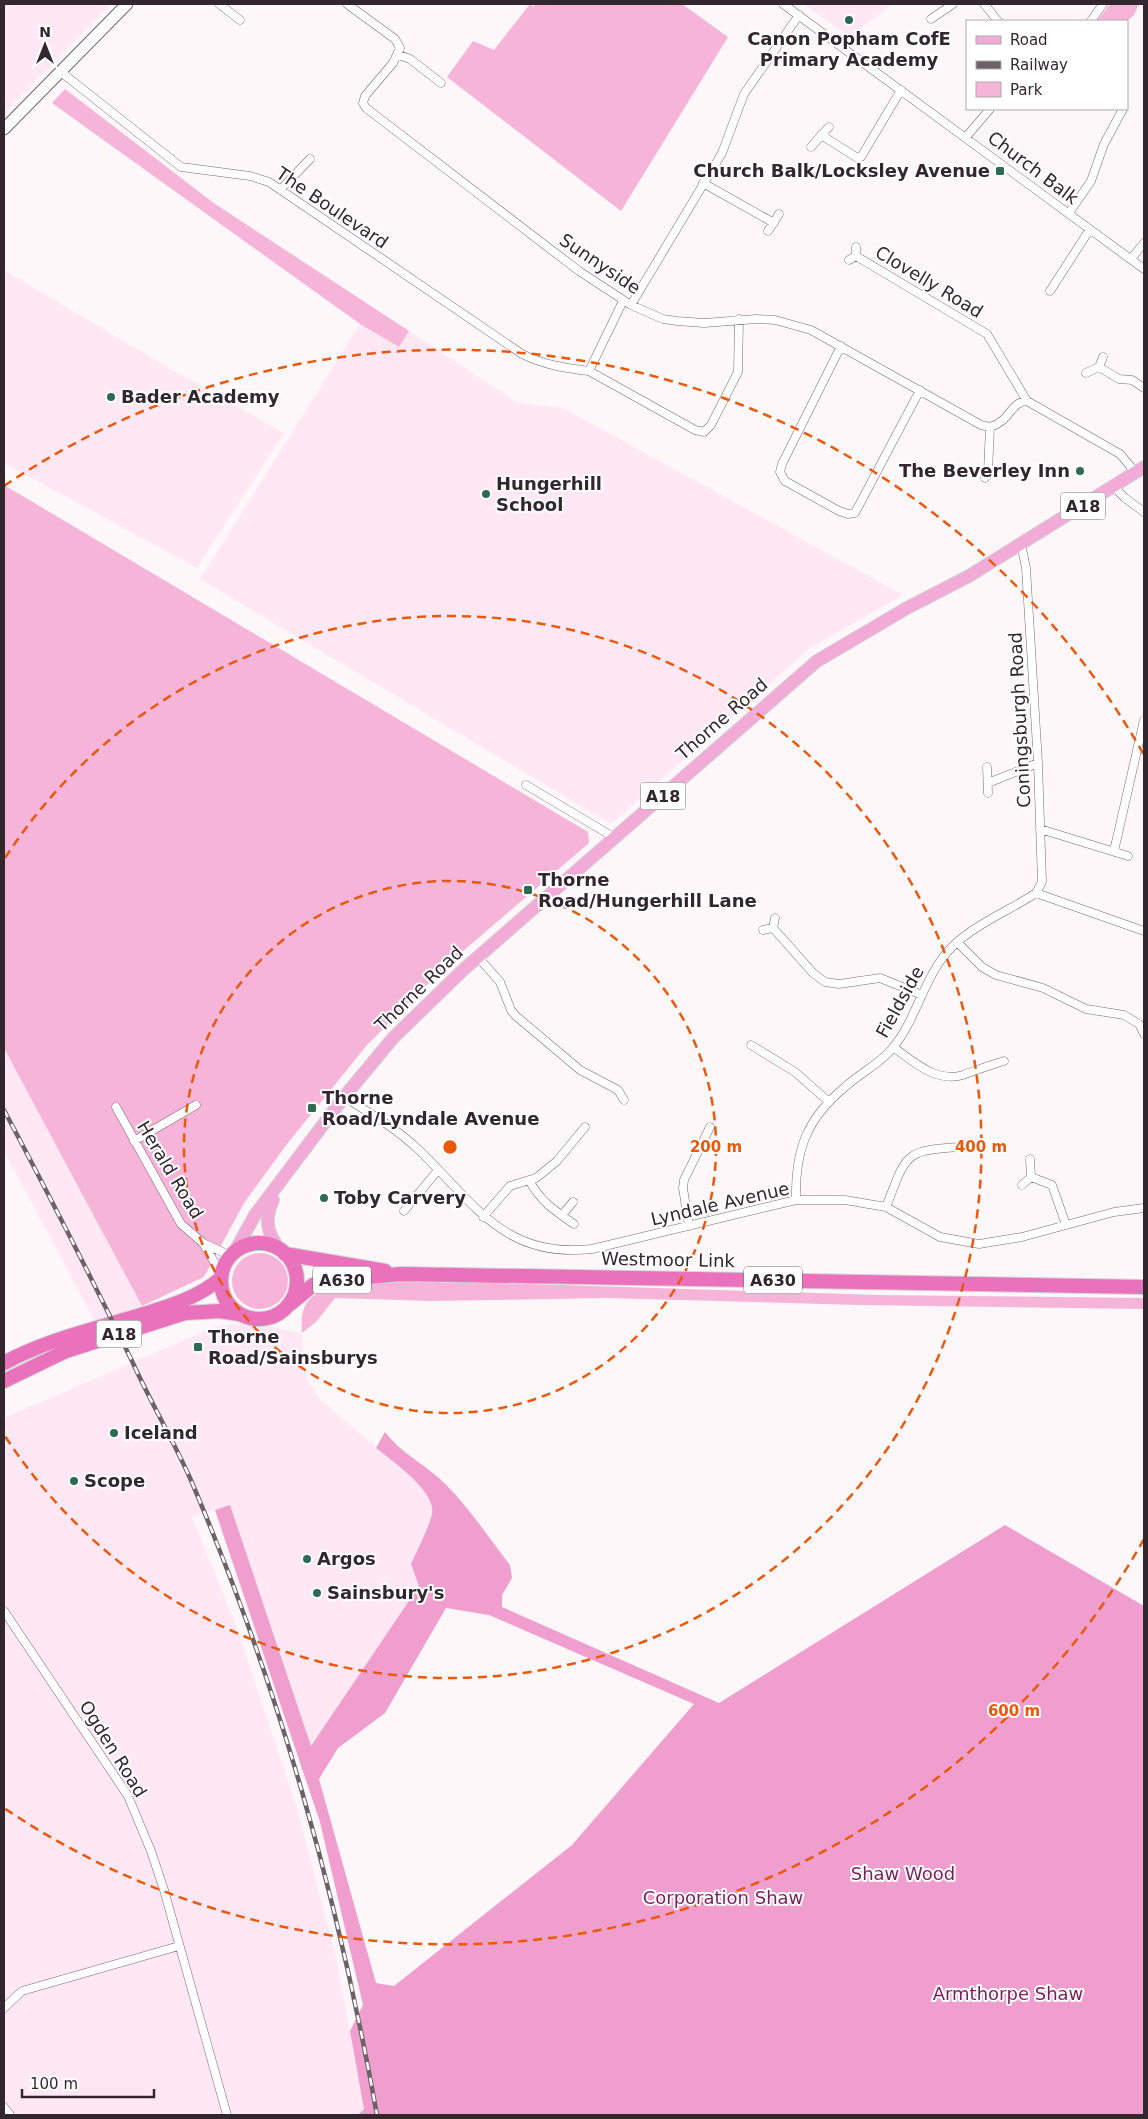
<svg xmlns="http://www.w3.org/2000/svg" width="1148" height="2119" font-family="'DejaVu Sans',sans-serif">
	<rect width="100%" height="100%" fill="#fdf7fa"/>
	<!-- built -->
	<path fill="#ffe7f4" d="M4,4H111L4,113Z
		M803,4H892L850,37Z
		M4,270L155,360L284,433L197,568L4,463Z
		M360,324L398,347L409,331L518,403L563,408L903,595L810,648L611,824L200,579Z
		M4,1048L68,1165L142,1306L97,1325L4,1151Z
		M250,1323L302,1333L305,1371L310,1384L322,1401L422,1487L432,1500L433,1513L411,1564L419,1586L311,1747L230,1505L192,1517L236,1625L298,1812L337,1961L364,2109L358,2115H4V1418L217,1326Z"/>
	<!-- green -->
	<path fill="#f6b4d9" d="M530,4L533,7L535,4H682L728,37L621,211L447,77L473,41L494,50Z
		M1110,4H1139L1134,15L1127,21H1097Z
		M65,89L215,204L409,331L399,347L360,324L52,103Z
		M4,485L588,832L589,843L448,964L367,1045L287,1144L244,1203L204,1277L142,1306L4,1048Z
		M232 1281a28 28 0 1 1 56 0a28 28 0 1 1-56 0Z
		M405,1280L878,1295L1144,1298V1309L860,1305L606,1298L430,1301L335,1298L316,1322L302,1333C301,1321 301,1306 312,1297C331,1283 382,1283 405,1280Z"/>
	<!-- forest -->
	<path fill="#ef9ecd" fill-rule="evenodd" d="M385,1432C400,1452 421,1462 440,1479C467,1504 488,1537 510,1565L512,1578L502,1595V1607L719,1703L1005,1525L1144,1606V2115H358L364,2109L350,2031L363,2005L320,1822L215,1510L230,1505L311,1746L419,1586L411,1564C418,1548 428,1530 432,1514C437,1492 392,1461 376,1448ZM446,1608L489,1615L694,1704L572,1845L394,1986L376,1983L319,1779L338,1748L385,1713Z"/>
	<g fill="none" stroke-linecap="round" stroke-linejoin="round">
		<defs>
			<path id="street" d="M219,4L240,20
				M347,4L395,39L400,48L393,63L365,96L363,103L366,108L579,271L631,305L663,319L677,321L704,323L756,319L775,320L811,330L981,425L990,427C1011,421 1010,402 1027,401
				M783,4L1144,269
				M984,4L998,21
				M931,19L953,4
				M1091,21L1103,4
				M399,55L410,59L441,83
				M61,72L181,167L250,176L269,182L522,354C544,365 565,368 589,371L623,301
				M821,135L856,157H861L901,90
				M966,137L990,109
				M811,147L829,127
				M703,183L774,223
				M281,189L310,159
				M1069,213L1091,181L1104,144L1123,109
				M768,231L779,214
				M856,256L987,334L1027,401L1120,454L1136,473
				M1131,259L1144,243
				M849,260L856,256V247
				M1050,291L1090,229
				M631,305L722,153L744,94L799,15
				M841,346L782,464L780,472L785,481L839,511L848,514L855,513L920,390
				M1099,367L1119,379L1132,380L1144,388
				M589,371L695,430L704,432L711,425L738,372L739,319
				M1086,373L1099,367L1103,357
				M985,478L988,472L990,427
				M1114,487L1125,498L1144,512
				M987,767L988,793
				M988,783L1038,763
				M526,785L615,838
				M1040,829L1128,856
				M1114,851L1144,720
				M1036,893L1144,931
				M773,928L813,973L825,982L839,984L880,978L922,995
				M763,930L773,928L775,918
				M957,942L982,967L996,975L1043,988L1086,1009L1124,1015L1139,1024L1144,1034
				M478,957L500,982L511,1010L516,1016L580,1070L618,1090L624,1100
				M751,1045L795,1072L829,1102
				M893,1047C914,1062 936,1083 963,1075C977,1070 990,1065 1004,1061
				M344,1097C370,1113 397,1129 419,1150C474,1203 504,1259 592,1249L796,1200H845L886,1207L940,1237L979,1244L1022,1237L1114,1212L1144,1208
				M116,1107L181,1224L203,1243L231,1256
				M134,1141L196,1105
				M1031,1177L1052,1185L1066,1225
				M529,1180C540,1201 555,1211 574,1224
				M1022,1185L1031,1177L1030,1159
				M796,1200C795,1151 806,1119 845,1087C860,1073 878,1065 892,1049C914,1023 921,988 941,960C962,929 1006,913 1036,893L1042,882L1038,763L1026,568L1021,544
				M886,1207C907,1154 903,1150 962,1147
				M404,1211L438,1170
				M562,1215L573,1202
				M483,1217L510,1186L536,1178L557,1161L585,1127
				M689,1226L683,1188L684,1180L710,1127
				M203,1243L222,1275
				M4,1611L128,1796L151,1851L164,1890L227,2115
				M4,2008L22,1991L179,1946
				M4,2107L10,2115"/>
			<path id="secondary" d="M4,129L127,4"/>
			<path id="primary" d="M273,1200C264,1220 267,1233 280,1250
				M234,1253L255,1215L344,1097L393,1038L463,970L817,661L907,608L969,576L1144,467"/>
			<path id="highway" d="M221 1281a38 38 0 1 1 76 0a38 38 0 1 1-76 0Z
				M285,1254L385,1271
				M290,1304L313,1285L326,1281L401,1274L1144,1287
				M4,1363C44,1341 91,1330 134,1317C166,1307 195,1300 221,1278
				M4,1381L66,1351L185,1313L220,1311L239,1314"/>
		</defs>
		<!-- street casing -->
		<use href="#street" stroke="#7f6473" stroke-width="9"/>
		<!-- secondary casing -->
		<use href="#secondary" stroke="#7f6473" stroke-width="13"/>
		<!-- primary casing -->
		<use href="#primary" stroke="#d6d4d5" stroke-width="14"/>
		<!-- highway casing -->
		<use href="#highway" stroke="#d6d4d5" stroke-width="16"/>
		<!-- street -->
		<use href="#street" stroke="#fff" stroke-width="8"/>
		<!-- secondary -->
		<use href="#secondary" stroke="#fff" stroke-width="11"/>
		<!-- primary -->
		<use href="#primary" stroke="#f2aad6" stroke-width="12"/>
		<!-- highway -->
		<use href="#highway" stroke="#ea71bb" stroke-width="14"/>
		<defs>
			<path id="rail" d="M4,1110C48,1193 91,1277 132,1361C150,1401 172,1438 190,1478C279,1686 337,1893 377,2115"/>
		</defs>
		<!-- rail casing -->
		<use href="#rail" stroke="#6b6167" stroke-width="4.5"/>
		<!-- rail -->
		<use href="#rail" stroke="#fff" stroke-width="2.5" stroke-dasharray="8" stroke-linecap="butt"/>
	</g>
	<!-- distance rings -->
	<g fill="none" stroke="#e8590c" stroke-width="2.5" stroke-dasharray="9 6">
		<circle cx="450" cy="1147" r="266"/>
		<path d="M5 858A531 531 0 1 1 5 1436"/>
		<path d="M1144 1539A797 797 0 0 1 4 1808M4 486A797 797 0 0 1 1144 755"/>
	</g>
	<!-- markers -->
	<g fill="#2e6953" stroke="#fff" stroke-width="2">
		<circle cx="849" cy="20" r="5"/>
		<rect x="995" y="166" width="10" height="10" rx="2.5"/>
		<circle cx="111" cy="397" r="5"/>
		<circle cx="1080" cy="471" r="5"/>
		<circle cx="486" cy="494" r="5"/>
		<rect x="523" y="885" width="10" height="10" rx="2.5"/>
		<rect x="307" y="1103" width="10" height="10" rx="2.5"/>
		<circle cx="324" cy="1198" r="5"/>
		<rect x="193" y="1342" width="10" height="10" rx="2.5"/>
		<circle cx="114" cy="1433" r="5"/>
		<circle cx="74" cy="1481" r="5"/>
		<circle cx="307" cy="1559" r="5"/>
		<circle cx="317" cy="1593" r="5"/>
	</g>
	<g text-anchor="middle" stroke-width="4" stroke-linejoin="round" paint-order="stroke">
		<!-- shield labels -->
		<g fill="#fff" stroke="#70686c" stroke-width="1">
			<rect x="1060.5" y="492.5" width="45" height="27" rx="4"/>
			<rect x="640.5" y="782.5" width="45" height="27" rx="4"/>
			<rect x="313" y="1266.5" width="58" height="27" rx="4"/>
			<rect x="744" y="1266.5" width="58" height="27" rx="4"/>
			<rect x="96.5" y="1320.5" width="45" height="27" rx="4"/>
		</g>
		<g font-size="16" font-weight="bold" fill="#32272d">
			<text x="1083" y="512">A18</text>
			<text x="663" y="802">A18</text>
			<text x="342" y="1286">A630</text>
			<text x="773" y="1286">A630</text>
			<text x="119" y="1340">A18</text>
		</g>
		<!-- poi labels -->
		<g font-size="18" font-weight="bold" fill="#32272d" stroke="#fff" text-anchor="start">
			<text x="849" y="45" text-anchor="middle">Canon Popham CofE<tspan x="849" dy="21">Primary Academy</tspan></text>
			<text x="990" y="177" text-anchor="end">Church Balk/Locksley Avenue</text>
			<text x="121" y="403">Bader Academy</text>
			<text x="1070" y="477" text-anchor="end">The Beverley Inn</text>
			<text x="496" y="490">Hungerhill<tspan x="496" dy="21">School</tspan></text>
			<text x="538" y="886">Thorne<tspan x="538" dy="21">Road/Hungerhill Lane</tspan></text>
			<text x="322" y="1104">Thorne<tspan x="322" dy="21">Road/Lyndale Avenue</tspan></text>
			<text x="334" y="1204">Toby Carvery</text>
			<text x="208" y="1343">Thorne<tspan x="208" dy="21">Road/Sainsburys</tspan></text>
			<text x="124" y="1439">Iceland</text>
			<text x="84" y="1487">Scope</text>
			<text x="317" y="1565">Argos</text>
			<text x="327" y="1599">Sainsbury's</text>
		</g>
		<!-- street labels -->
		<g font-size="18" fill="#32272d" stroke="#fff">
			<text transform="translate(1033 168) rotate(37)" y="6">Church Balk</text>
			<text transform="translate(332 208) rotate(34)" y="6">The Boulevard</text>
			<text transform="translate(600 264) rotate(34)" y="6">Sunnyside</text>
			<text transform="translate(929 282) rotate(31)" y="6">Clovelly Road</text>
			<text transform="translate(722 719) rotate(-41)" y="6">Thorne Road</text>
			<text transform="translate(1020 720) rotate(-93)" y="6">Coningsburgh Road</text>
			<text transform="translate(419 989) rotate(-44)" y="6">Thorne Road</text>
			<text transform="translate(900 1002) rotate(-61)" y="6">Fieldside</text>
			<text transform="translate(170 1170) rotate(59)" y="6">Herald Road</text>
			<text transform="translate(720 1204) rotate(-13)" y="6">Lyndale Avenue</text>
			<text transform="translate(668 1260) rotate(1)" y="6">Westmoor Link</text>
			<text transform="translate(113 1749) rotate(58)" y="6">Ogden Road</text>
		</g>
		<!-- park labels -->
		<g font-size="18" fill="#7a1d5b" stroke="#fff">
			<text x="903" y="1880">Shaw Wood</text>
			<text x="723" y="1904">Corporation Shaw</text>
			<text x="1008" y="2000">Armthorpe Shaw</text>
		</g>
	</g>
	<circle cx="450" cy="1147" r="8" fill="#e8590c" stroke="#fff" stroke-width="2.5"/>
	<g font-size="15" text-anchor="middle" font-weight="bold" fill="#e8590c" stroke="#fff" stroke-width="4" stroke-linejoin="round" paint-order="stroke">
		<text x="716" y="1152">200 m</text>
		<text x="981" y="1152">400 m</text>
		<text x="1014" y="1716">600 m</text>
	</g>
	<!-- border -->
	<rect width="1148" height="2119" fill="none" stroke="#32272d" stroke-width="10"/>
	<!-- legend -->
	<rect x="966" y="20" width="162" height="90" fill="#ffffff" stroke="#ada9ab"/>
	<rect x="976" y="36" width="25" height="8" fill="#f2aad6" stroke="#ada9ab"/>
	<text x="1010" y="45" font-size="15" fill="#32272d">Road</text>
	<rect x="976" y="61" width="25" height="8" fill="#6b6167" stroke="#ada9ab"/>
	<text x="1010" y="70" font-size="15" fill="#32272d">Railway</text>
	<rect x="976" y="82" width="25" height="15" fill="#f6b4d9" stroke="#ada9ab"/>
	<text x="1010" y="95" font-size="15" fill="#32272d">Park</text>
	<!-- north arrow -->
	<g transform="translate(45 45)" stroke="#ffffff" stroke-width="4" paint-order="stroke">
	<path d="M0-4L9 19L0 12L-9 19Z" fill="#32272d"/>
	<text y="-8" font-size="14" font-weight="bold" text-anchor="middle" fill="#32272d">N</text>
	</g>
	<!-- scale -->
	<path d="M22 2089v8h132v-8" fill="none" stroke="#32272d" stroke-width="2.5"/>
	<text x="30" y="2089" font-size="15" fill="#32272d" stroke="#ffffff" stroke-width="4" paint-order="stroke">100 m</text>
</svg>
